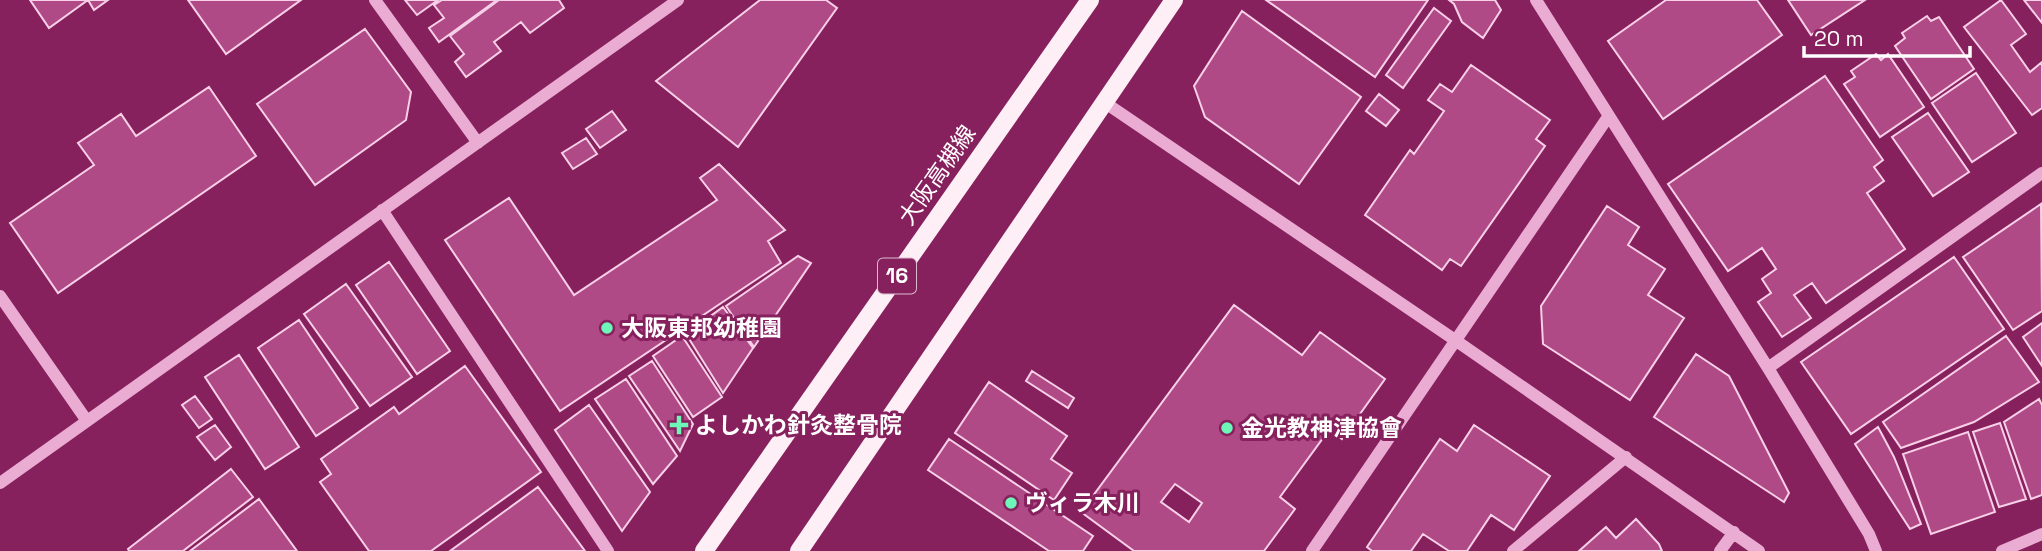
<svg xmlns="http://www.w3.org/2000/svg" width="2042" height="551" font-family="'Space Grotesk','Noto Sans JP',sans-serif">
	<rect width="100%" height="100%" fill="#87215e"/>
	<!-- building -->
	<path fill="#af4a87" stroke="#f7d0e8" stroke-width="2" fill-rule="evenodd" d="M30,0H108L94,10L88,0L49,28Z
		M188,0H301L226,54Z
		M405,0H438L417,15Z
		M442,0H497L439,42L429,28L444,18L434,5Z
		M499,0H559L564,8L530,33L521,22L494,42L501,51L466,77L455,62L464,54L450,36Z
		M760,0H826L837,8L738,147L656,81Z
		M1266,0H1428L1375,77Z
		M1449,0H1495L1501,10L1483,38L1462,22L1454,4Z
		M1666,0H1757L1782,35L1663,119L1608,41Z
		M1788,0H1865L1811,35Z
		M2001,0L2026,34L2011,45L2030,72L2042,62V108L2032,115L1964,27Z
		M2024,0H2042V23Z
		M1434,8L1451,21L1403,88L1386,75Z
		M1242,11L1361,97L1299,184L1205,117L1194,86Z
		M1927,16L1931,21L1939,17L1974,69L1931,99L1895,46L1905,38L1902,33Z
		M365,29L411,92L406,120L315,185L257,104Z
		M1876,54L1881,60L1888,54L1924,107L1880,137L1844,84L1855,77L1851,71Z
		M1471,65L1550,120L1536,139L1545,146L1461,266L1450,259L1442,270L1365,215L1410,150L1414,154L1444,111L1428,100L1440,84L1452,92Z
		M1976,73L2016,133L1972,162L1932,103Z
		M1825,76L1883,160L1874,167L1884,181L1867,193L1905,249L1826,303L1812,283L1794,295L1811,318L1782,337L1758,302L1771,293L1762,279L1776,269L1762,248L1728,271L1668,184Z
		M209,87L256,156L58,293L10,223L94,165L78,143L121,114L136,136Z
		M1379,94L1399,110L1386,126L1366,111Z
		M612,111L626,130L600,148L586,129Z
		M1928,113L1969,172L1933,196L1892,137Z
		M586,138L597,154L573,169L562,153Z
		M719,164L785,230L768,241L781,263L560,411L445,240L509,198L574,295L717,200L700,178Z
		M2041,204L2042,311L2013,330L1963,257Z
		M1607,206L1639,227L1628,245L1665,269L1648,295L1684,318L1630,400L1543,344L1541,306Z
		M798,256L811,263L754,347L726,306Z
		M1954,257L2004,329L1851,434L1801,362Z
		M389,262L450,351L417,374L356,285Z
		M346,284L412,377L370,406L304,314Z
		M1234,305L1302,355L1320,332L1385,379L1342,439L1329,430L1280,497L1295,509L1264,551H1134L1081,512ZM1175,484L1202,503L1189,522L1161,502Z
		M723,307L753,348L723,393L686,334Z
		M299,320L358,408L316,436L258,348Z
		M2042,323V366L2023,337Z
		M682,336L722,397L693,417L653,356Z
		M2006,336L2039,382L1974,422L1901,448L1883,422Z
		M1696,354L1729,376L1789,493L1784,502L1654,417Z
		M239,355L299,447L265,469L205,377Z
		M652,361L693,424L680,451L629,376Z
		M465,366L541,472L431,551H369L320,482L331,474L321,459L394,407L399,414Z
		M1032,371L1074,398L1068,408L1026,381Z
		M626,379L677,456L653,484L595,399Z
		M989,382L1067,436L1051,459L1072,473L1054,500L955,433Z
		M195,396L212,419L199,428L182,405Z
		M2039,399L2042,405V495L2031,499L2004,422Z
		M589,405L650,492L622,531L555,430Z
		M2000,423L2026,499L1999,507L1973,432Z
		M215,425L231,447L215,460L197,437Z
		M1474,425L1550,476L1514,530L1491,515L1467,551H1449L1423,534L1411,551H1372L1367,547L1440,439L1457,451Z
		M1878,427L1894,457L1921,524L1910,529L1855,444Z
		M1968,432L1995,512L1931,534L1903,454Z
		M949,439L1093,536L1083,551H1049L928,470Z
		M231,469L253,497L183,551H129L128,549Z
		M538,487L585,551H450Z
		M259,499L297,551H190Z
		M1636,519L1659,544L1662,551H1579L1606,527L1616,538Z"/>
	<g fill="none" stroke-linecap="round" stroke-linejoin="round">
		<!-- minor -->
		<path stroke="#eaacd2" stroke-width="12" d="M375,0L478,143
			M1536,0L1768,368L1869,534L1876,551
			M1104,102L1455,340L1759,551
			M382,210L608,551
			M0,296L87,421
			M1768,368L2042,173
			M0,483L678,0
			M1312,551L1608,117
			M1513,551L1626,457
			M1720,551L1734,532
			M2002,551L2042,534"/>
		<!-- major -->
		<path stroke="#feeff7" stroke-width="18" d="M704,551L1090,0
			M799,551L1174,0"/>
	</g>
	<!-- markers -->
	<g fill="#6df6b8" stroke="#87215e" stroke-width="2.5">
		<circle cx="607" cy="328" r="7"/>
		<path d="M675.5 414.5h7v7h7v7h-7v7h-7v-7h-7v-7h7z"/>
		<circle cx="1227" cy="428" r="7"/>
		<circle cx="1011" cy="503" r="7"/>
	</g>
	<g text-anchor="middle" stroke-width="6" stroke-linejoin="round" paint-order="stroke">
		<!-- shield labels -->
		<rect fill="#87215e" stroke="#dbbccf" stroke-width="2" x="878" y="258.5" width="38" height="35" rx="5"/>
		<g font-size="21" font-weight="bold" fill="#fff">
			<text x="897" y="283">16</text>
		</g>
		<!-- street labels -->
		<g font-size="23" fill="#fff" stroke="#87215e">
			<text transform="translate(937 175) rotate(-55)" y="8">大阪高槻線</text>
		</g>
		<!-- poi labels -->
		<g font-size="23" font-weight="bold" fill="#fff" stroke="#87215e" text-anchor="start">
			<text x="621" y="336">大阪東邦幼稚園</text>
			<text x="695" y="433">よしかわ針灸整骨院</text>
			<text x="1241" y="436">金光教神津協會</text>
			<text x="1025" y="511">ヴィラ木川</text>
		</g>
	</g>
	<!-- scale -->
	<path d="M1804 46v10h166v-10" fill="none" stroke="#ffffff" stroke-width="3.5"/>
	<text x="1814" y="46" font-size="21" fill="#ffffff" stroke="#87215e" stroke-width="5" paint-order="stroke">20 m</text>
</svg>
